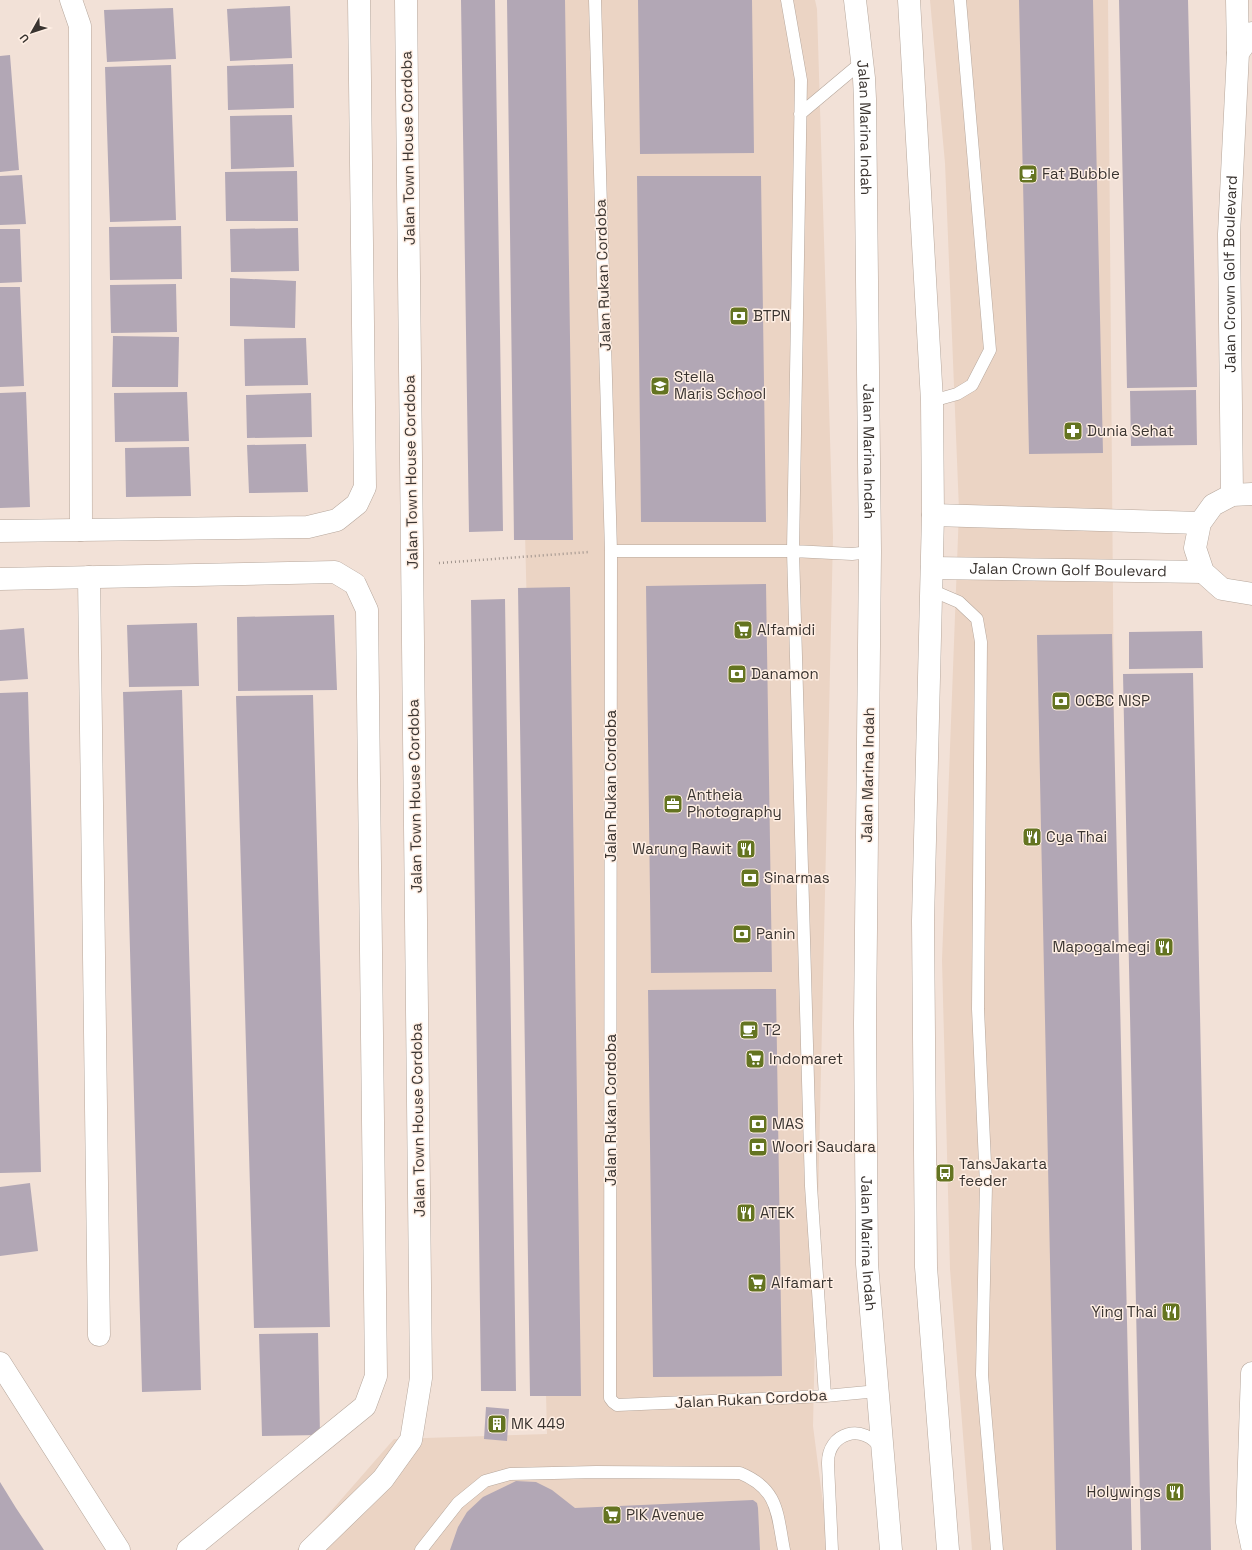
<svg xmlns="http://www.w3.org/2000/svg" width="1252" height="1550" font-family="'Space Grotesk',sans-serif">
	<rect width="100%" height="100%" fill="#f2e1d7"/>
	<!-- built -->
	<path fill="#ebd4c4" d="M512,0H815L817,9L833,537L813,1426L829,1550H297L394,1439L547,1434Z
		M930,0H1108L1121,1550H972L950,1269L942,960L959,510L945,163Z"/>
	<!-- building -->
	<path fill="#b2a7b5" d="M461,0H495L503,531L469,532Z
		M507,0H565L573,540H514Z
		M638,0H752L754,153L640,154Z
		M1019,0H1093L1103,453L1029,454Z
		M1119,0H1188L1197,387L1127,388Z
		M290,6L292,58L230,61L227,9Z
		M173,8L176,59L107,62L104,10Z
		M10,55L19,170L0,172V56Z
		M293,64L294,108L228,110L227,66Z
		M171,65L176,220L110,222L105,67Z
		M292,115L294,167L231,169L230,116Z
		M297,171L298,221H226L225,172Z
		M22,175L26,224L0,225V176Z
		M637,176H761L766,522H641Z
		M181,226L182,279L110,280L109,227Z
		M298,228L299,271L231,272L230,229Z
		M0,229H20L22,282L0,283Z
		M230,278L296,281L295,328L230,326Z
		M176,284L177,332L111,333L110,285Z
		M0,287H20L24,386L0,387Z
		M113,336L179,337L178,387H112Z
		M306,338L308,385L245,386L244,339Z
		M1196,390L1197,445L1131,446L1130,391Z
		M26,392L30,507L0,508V393Z
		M187,392L189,441L115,442L114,393Z
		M311,393L312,437L247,438L246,395Z
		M306,444L308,492L249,493L247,445Z
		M189,447L191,496L126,497L125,448Z
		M766,584L772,972L651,973L646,586Z
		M570,587L581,1396H530L518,588Z
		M505,599L516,1391H481L471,600Z
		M334,615L337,690L238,691L237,617Z
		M197,623L199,686L129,687L127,625Z
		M24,628L28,679L0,681V630Z
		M1202,631L1203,668L1129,669V632Z
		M1112,634L1132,1550H1056L1037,635Z
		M1193,673L1211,1550H1141L1123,674Z
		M182,690L201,1390L142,1392L123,692Z
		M28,692L41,1172L0,1173V693Z
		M313,695L330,1327L254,1328L236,696Z
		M776,989L782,1376L653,1377L648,990Z
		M30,1183L38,1251L0,1256V1187Z
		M318,1333L320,1435L262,1436L259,1334Z
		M486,1407L509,1409L507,1441L484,1439Z
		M516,1481L536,1482L552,1490L575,1508L753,1500L757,1503L758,1508L760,1550H450L458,1527L467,1512L483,1497Z
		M0,1482L16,1508L44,1550H0Z"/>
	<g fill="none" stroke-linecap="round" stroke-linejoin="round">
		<defs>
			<path id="lane" d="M595,0L611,551L610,1398L613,1402L617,1405L825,1396L878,1391
				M787,0L801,80L793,551L811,1186L825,1396
				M800,114L862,62
				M932,401L957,394L972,385L990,350L960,0
				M611,551H793L852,554L870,552
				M931,590L959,602L977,619L981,642L978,1009L986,1185L982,1375L997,1550
				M421,1550L458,1503L485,1481L510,1474L596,1472L740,1473C779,1489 777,1514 784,1550
				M832,1550L828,1464C827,1432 864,1422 881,1449"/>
			<g id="street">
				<path d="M71,0L80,26L81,530"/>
				<path d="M1237,0L1238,53"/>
				<path d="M1252,494L1232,495L1213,505L1200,523L1195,548L1203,572L1222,589L1252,594"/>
				<path id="s1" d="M1232,495L1229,234L1238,53L1252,33"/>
				<path d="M933,515L1200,523"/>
				<path d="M0,531L308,527L337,520L357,504L365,487L359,0"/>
				<path id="s2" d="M932,568L1203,572"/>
				<path d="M89,577L99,1335"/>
				<path d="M0,579L335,572L355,584L367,610L376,1376L365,1406L188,1550"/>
				<path d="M0,1363L119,1550"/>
				<path d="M1252,1373L1247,1522L1252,1546"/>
				<path d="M310,1550L383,1479L411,1440L421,1378L406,0"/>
			</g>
			<g id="secondary">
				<path id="s3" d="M855,0L864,78L865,99L870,552L865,1024L867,1264L891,1550"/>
				<path d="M909,0L932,401L933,515L923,921L926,1267L948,1550"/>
			</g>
		</defs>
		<!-- lane casing -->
		<use href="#lane" stroke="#b6a79c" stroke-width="13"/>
		<!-- street casing -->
		<use href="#street" stroke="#b6a79c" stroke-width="23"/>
		<!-- secondary casing -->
		<use href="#secondary" stroke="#b6a79c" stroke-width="23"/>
		<!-- path -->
		<path stroke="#9f938c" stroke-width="2.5" stroke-dasharray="1 3" stroke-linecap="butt" d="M439,563L589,552"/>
		<!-- lane -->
		<use href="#lane" stroke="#fff" stroke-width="12"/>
		<!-- street -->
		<use href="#street" stroke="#fff" stroke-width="22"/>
		<!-- secondary -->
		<use href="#secondary" stroke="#fff" stroke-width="22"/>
	</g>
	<!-- icons -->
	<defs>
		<symbol id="cafe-square" viewBox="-11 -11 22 22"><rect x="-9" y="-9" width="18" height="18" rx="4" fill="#647421" stroke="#ffefe4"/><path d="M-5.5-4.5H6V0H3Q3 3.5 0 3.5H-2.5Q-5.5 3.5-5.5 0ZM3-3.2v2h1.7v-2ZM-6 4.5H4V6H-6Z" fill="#fff"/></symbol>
		<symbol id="bank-square" viewBox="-11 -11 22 22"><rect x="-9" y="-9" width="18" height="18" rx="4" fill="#647421" stroke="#ffefe4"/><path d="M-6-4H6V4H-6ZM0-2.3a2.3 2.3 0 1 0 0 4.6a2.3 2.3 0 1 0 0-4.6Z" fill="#fff"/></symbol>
		<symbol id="school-square" viewBox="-11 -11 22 22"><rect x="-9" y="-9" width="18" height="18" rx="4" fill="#647421" stroke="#ffefe4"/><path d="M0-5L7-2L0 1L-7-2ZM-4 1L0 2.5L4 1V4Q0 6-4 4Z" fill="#fff"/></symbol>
		<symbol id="pharmacy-square" viewBox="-11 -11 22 22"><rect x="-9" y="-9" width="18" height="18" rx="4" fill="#647421" stroke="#ffefe4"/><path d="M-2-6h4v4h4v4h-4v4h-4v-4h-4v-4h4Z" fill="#fff"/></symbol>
		<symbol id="supermarket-square" viewBox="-11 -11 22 22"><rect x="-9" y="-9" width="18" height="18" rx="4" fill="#647421" stroke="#ffefe4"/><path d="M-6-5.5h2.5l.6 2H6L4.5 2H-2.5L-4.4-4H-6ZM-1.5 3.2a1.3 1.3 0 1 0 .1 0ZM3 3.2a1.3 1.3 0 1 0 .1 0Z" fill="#fff"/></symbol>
		<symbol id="office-square" viewBox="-11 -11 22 22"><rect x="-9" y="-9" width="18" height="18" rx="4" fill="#647421" stroke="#ffefe4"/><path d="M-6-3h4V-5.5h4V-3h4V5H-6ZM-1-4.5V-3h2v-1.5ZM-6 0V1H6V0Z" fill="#fff"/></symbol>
		<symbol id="restaurant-square" viewBox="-11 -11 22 22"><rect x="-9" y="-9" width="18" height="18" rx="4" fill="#647421" stroke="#ffefe4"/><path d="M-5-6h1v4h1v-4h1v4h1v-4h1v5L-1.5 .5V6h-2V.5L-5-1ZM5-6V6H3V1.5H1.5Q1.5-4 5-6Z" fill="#fff"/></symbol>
		<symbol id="bus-square" viewBox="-11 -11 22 22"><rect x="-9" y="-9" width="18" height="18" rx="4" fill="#647421" stroke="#ffefe4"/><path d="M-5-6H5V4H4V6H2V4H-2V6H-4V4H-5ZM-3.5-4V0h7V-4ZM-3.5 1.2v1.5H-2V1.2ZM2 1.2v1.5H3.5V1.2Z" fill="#fff"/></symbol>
		<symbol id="building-square" viewBox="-11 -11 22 22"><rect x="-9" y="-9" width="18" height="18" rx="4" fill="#647421" stroke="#ffefe4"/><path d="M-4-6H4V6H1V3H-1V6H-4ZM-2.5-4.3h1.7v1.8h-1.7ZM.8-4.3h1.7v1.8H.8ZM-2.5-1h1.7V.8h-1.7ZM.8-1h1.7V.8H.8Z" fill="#fff"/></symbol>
	</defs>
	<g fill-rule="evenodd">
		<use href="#cafe-square" x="1017" y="163" width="22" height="22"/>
		<use href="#bank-square" x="728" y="305" width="22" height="22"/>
		<use href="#school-square" x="649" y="375" width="22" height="22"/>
		<use href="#pharmacy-square" x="1062" y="420" width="22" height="22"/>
		<use href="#supermarket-square" x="732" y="619" width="22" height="22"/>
		<use href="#bank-square" x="726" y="663" width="22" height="22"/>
		<use href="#bank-square" x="1050" y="690" width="22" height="22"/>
		<use href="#office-square" x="662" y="793" width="22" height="22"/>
		<use href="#restaurant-square" x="1021" y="826" width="22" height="22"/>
		<use href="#restaurant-square" x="735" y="838" width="22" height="22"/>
		<use href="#bank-square" x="739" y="867" width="22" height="22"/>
		<use href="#bank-square" x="731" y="923" width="22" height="22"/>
		<use href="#restaurant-square" x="1153" y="936" width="22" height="22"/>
		<use href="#cafe-square" x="738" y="1019" width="22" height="22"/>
		<use href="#supermarket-square" x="744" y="1048" width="22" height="22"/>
		<use href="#bank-square" x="747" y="1113" width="22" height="22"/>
		<use href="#bank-square" x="747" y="1136" width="22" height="22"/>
		<use href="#bus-square" x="934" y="1162" width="22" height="22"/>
		<use href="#restaurant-square" x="735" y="1202" width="22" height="22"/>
		<use href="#supermarket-square" x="746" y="1272" width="22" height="22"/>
		<use href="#restaurant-square" x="1160" y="1301" width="22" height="22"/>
		<use href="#building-square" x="486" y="1413" width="22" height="22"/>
		<use href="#restaurant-square" x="1164" y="1481" width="22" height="22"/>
		<use href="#supermarket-square" x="601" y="1504" width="22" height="22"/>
	</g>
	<g text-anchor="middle" stroke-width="3" stroke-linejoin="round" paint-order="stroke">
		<!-- street labels -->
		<g font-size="15" fill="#3a3430" stroke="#ffefe4">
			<text dy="5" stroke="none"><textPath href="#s3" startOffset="128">Jalan Marina Indah</textPath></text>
			<text transform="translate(408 148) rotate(-91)" y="5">Jalan Town House Cordoba</text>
			<text dy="5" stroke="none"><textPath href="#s1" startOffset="221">Jalan Crown Golf Boulevard</textPath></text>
			<text transform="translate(603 275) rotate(-92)" y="5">Jalan Rukan Cordoba</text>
			<text dy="5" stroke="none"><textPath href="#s3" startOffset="452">Jalan Marina Indah</textPath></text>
			<text transform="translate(411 472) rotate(-91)" y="5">Jalan Town House Cordoba</text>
			<text dy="5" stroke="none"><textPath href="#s2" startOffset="136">Jalan Crown Golf Boulevard</textPath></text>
			<text transform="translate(868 775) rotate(-89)" y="5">Jalan Marina Indah</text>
			<text transform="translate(611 786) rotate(-90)" y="5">Jalan Rukan Cordoba</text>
			<text transform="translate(415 796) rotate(-91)" y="5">Jalan Town House Cordoba</text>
			<text transform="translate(611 1110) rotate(-90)" y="5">Jalan Rukan Cordoba</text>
			<text transform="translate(418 1120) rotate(-91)" y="5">Jalan Town House Cordoba</text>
			<text dy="5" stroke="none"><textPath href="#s3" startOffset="1244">Jalan Marina Indah</textPath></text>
			<text transform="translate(751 1399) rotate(-3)" y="5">Jalan Rukan Cordoba</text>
		</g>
		<!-- poi labels -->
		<g font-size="15" fill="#3a3430" stroke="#ffefe4" text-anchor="start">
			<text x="1042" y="179">Fat Bubble</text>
			<text x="753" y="321">BTPN</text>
			<text x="674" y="382">Stella<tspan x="674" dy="17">Maris School</tspan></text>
			<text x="1087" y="436">Dunia Sehat</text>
			<text x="757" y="635">Alfamidi</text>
			<text x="751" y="679">Danamon</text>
			<text x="1075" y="706">OCBC NISP</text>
			<text x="687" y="800">Antheia<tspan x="687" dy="17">Photography</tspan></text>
			<text x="1046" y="842">Cya Thai</text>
			<text x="732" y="854" text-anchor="end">Warung Rawit</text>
			<text x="764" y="883">Sinarmas</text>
			<text x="756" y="939">Panin</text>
			<text x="1150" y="952" text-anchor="end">Mapogalmegi</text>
			<text x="763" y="1035">T2</text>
			<text x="769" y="1064">Indomaret</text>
			<text x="772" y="1129">MAS</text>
			<text x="772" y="1152">Woori Saudara</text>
			<text x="959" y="1169">TansJakarta<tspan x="959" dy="17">feeder</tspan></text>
			<text x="760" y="1218">ATEK</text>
			<text x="771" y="1288">Alfamart</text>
			<text x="1157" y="1317" text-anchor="end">Ying Thai</text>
			<text x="511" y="1429">MK 449</text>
			<text x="1161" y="1497" text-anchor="end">Holywings</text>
			<text x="626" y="1520">PIK Avenue</text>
		</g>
	</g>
	<!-- north arrow -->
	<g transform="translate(32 32) rotate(231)" stroke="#ffefe4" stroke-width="3" paint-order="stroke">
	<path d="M0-3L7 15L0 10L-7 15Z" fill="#3a3430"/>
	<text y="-6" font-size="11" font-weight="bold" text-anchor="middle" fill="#3a3430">U</text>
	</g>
</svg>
